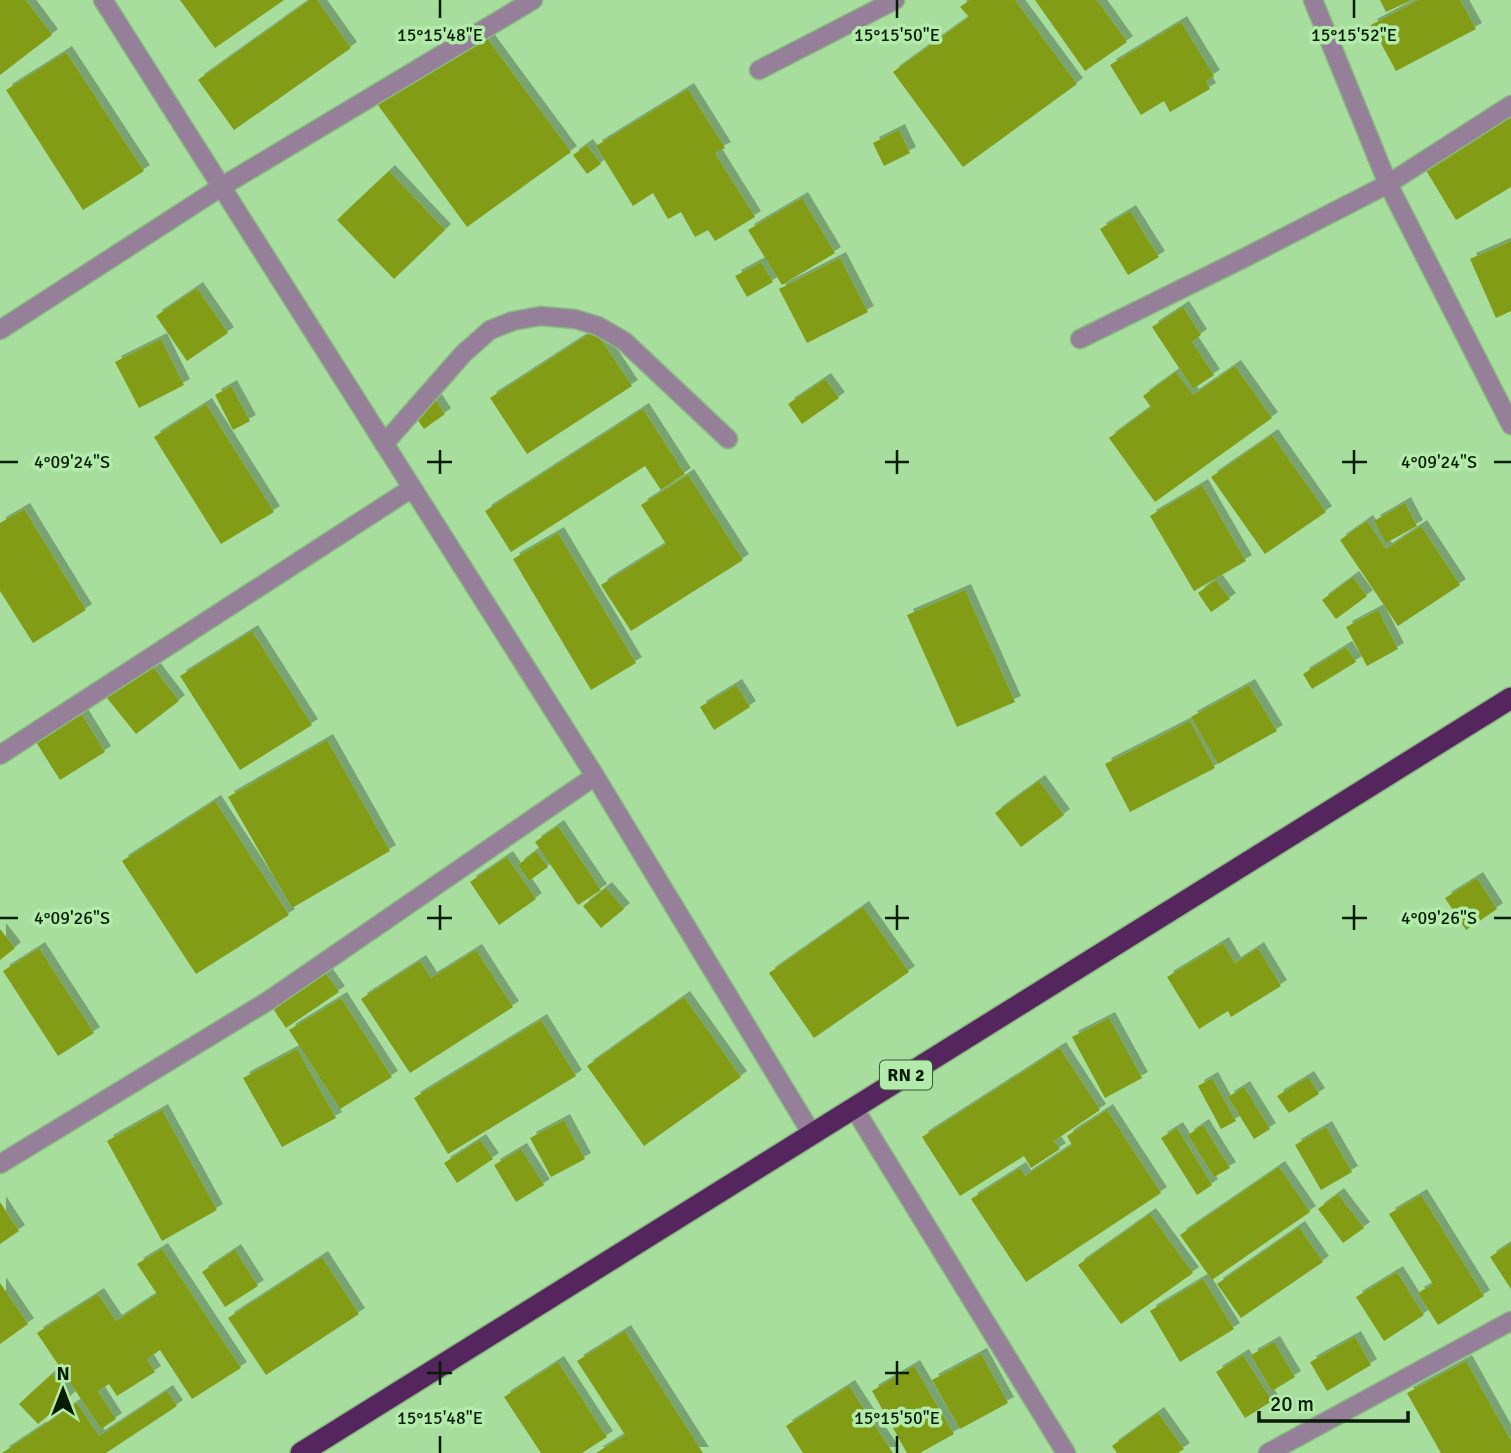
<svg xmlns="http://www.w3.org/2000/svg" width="1511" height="1453" font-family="Signika,sans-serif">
	<defs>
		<filter id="shadow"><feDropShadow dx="6" dy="-6" stdDeviation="0" flood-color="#0004"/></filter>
	</defs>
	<rect width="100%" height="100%" fill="#a7de9e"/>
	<!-- building -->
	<path fill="#829c15" filter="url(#shadow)" d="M0,0H26L52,35L0,75Z
		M180,0H284L215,48Z
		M310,0H317L351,48L234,130L198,80Z
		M970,0H1015L1077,84L963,167L893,72L969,17L960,7Z
		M1035,0H1097L1127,42L1085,71Z
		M1380,0H1412L1386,12Z
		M1418,0H1460L1476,29L1396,71L1371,25Z
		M1181,22L1214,76L1206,81L1210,89L1170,112L1164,101L1141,115L1110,65Z
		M478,26L571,152L467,227L375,101Z
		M66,52L144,171L83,210L6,90Z
		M688,89L725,148L715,153L755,217L715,241L708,230L695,237L681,212L668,219L653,193L633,206L596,146Z
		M1511,101V187L1456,220L1418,157Z
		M899,130L910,153L884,166L873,143Z
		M587,145L601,164L587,174L573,155Z
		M389,171L445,230L394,279L337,220Z
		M802,198L835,253L782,285L748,230Z
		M1130,211L1159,257L1128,275L1100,229Z
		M1511,241V311L1496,318L1470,259Z
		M840,258L868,312L807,343L779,289Z
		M761,262L773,282L747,297L735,276Z
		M197,288L228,333L187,361L156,316Z
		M1183,307L1201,335L1192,342L1214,375L1193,389L1152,327Z
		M595,330L632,386L527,454L490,398Z
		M161,339L184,385L139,408L115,362Z
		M1235,366L1272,418L1155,502L1109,438L1151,407L1143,396L1176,372L1193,395Z
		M825,379L839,398L802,424L788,404Z
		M231,386L250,421L233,430L215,395Z
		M428,388L445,414L424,429L406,403Z
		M206,404L274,512L221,544L154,437Z
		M643,409L685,474L661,490L645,466L511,552L485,511Z
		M1272,435L1326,512L1265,554L1211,477Z
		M688,475L743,560L631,631L601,585L666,544L641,505Z
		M1202,485L1246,561L1194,591L1150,516Z
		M1405,503L1417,526L1386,543L1374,521Z
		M24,509L86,610L33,643L0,591V523Z
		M1367,521L1386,549L1421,526L1460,585L1398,626L1340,540Z
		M558,533L636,663L591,690L513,559Z
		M1353,577L1367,596L1336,619L1322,600Z
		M1216,580L1230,599L1211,612L1198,593Z
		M965,590L1015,702L957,727L907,615Z
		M1378,610L1398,649L1367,666L1346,627Z
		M252,631L312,725L240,770L180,676Z
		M1346,647L1356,662L1312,689L1303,674Z
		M147,659L179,701L136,734L103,693Z
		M736,685L750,707L714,730L700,707Z
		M1249,685L1277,731L1218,764L1191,717Z
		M76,705L105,752L60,780L31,734Z
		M1190,721L1215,768L1130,812L1105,764Z
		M327,740L390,851L292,908L228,797Z
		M1039,781L1064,815L1021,847L995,813Z
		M215,801L289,915L196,974L122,861Z
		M558,826L601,890L578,905L535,842Z
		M536,851L548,867L529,881L518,865Z
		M507,857L536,899L499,925L470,882Z
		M1477,878L1497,909L1466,930L1445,898Z
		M606,888L624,909L601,928L583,906Z
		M863,907L909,972L814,1038L769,973Z
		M0,929L15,948L0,960Z
		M1223,943L1235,963L1258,948L1281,986L1231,1017L1228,1011L1199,1029L1167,977Z
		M39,948L94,1033L58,1056L3,971Z
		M476,950L513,1007L410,1073L361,999L420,961L431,978Z
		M322,968L339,992L286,1028L270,1004Z
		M684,997L741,1077L644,1146L587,1066Z
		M341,998L392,1077L340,1109L289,1030Z
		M1109,1018L1142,1078L1105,1098L1072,1037Z
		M541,1020L576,1076L448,1154L414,1098Z
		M1060,1048L1100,1110L1054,1141L1060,1149L1031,1168L1024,1156L960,1196L922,1137Z
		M297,1049L336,1118L282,1147L243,1078Z
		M1308,1077L1319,1094L1289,1113L1277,1096Z
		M1212,1078L1236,1121L1221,1129L1198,1086Z
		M1244,1087L1270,1129L1254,1139L1228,1097Z
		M162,1110L217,1210L162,1241L107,1141Z
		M1107,1110L1161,1193L1026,1282L971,1199L1020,1168L1025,1176L1072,1145L1067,1136Z
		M564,1120L585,1159L551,1177L530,1138Z
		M1203,1125L1230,1168L1214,1177L1188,1135Z
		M1326,1127L1352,1172L1321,1190L1295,1145Z
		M1177,1128L1212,1185L1197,1195L1161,1138Z
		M480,1140L493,1159L457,1183L444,1163Z
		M521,1149L544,1185L516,1202L494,1165Z
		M1279,1167L1310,1212L1212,1280L1180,1235Z
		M1338,1194L1364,1228L1343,1243L1318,1209Z
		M1421,1195L1484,1296L1438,1325L1418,1293L1433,1284L1389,1214Z
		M0,1202L19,1231L0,1244Z
		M1150,1214L1193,1273L1121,1324L1078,1265Z
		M1299,1227L1323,1262L1241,1318L1217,1284Z
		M1511,1243V1289L1490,1257Z
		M162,1249L241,1368L192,1399L160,1350L147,1359L155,1372L117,1396L109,1384L98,1391L116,1419L101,1429L37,1333L98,1294L116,1321L157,1294L137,1264Z
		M235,1250L258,1286L225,1307L202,1272Z
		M322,1257L359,1314L266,1375L228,1318Z
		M1397,1272L1424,1315L1384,1341L1356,1297Z
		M1203,1279L1234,1329L1180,1362L1150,1311Z
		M0,1283L28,1324L0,1344Z
		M625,1331L703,1453H596L625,1435L577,1361Z
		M1355,1337L1371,1365L1327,1391L1310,1362Z
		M1274,1342L1295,1377L1272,1391L1251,1355Z
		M981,1354L1008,1403L960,1429L932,1380Z
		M1243,1355L1272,1401L1245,1418L1216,1372Z
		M1466,1361L1511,1441V1453H1441L1407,1393Z
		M558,1362L607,1437L582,1453H541L504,1397Z
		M914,1366L954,1434L920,1453H907L872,1391Z
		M52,1374L71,1396L38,1424L19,1404Z
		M849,1386L893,1453H803L786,1426Z
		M167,1391L177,1406L106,1453H2L77,1403L99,1436Z
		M1158,1413L1184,1449L1178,1453H1117L1112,1446Z"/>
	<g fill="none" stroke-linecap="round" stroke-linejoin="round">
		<defs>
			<path id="street" d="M103,0L595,776L812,1134
				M1313,0L1388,184L1511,425
				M759,70L895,0
				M0,330L221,187L533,0
				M1080,339L1246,257L1388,184L1511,105
				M384,444L463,354L490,330L513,321L540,316L575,319L598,326L624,341L728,439
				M0,755L412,488
				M854,1108L1066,1453
				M0,1164L268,1001L595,776
				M1268,1453L1511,1321"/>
			<path id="highway" d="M301,1453L1511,698"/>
		</defs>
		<!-- street casing -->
		<use href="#street" stroke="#8abb82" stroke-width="21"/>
		<!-- highway casing -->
		<use href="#highway" stroke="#8abb82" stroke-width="24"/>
		<!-- street -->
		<use href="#street" stroke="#957f99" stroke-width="18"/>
		<!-- highway -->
		<use href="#highway" stroke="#54265d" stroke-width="21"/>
	</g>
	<!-- ticks -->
	<path fill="none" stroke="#071c04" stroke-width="2.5" d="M440,0V18M897,0V18M1354,0V18M440,450V474M897,450V474M1354,450V474M0,462H18M427,462H452M885,462H909M1342,462H1367M1494,462H1511M440,905V930M897,905V930M1354,905V930M0,918H18M427,918H452M885,918H909M1342,918H1367M1494,918H1511M440,1361V1385M897,1361V1385M427,1373H452M885,1373H909M440,1436V1453M897,1436V1453"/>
	<g text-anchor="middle" stroke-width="7" stroke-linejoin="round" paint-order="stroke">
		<!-- shield labels -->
		<rect fill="#b3ebaa" stroke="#3b5a36" stroke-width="2" x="880" y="1060.5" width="52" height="29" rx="5"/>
		<g font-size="18" font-weight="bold" fill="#071c04">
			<text x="906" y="1081">RN 2</text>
		</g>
	</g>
	<g font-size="18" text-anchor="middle" fill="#071c04" stroke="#b3ebaa" stroke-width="7" stroke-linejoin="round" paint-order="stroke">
		<text x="440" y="41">15°15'48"E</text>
		<text x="897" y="41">15°15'50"E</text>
		<text x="1354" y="41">15°15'52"E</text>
		<text x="72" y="468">4°09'24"S</text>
		<text x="1439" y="468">4°09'24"S</text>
		<text x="72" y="924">4°09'26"S</text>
		<text x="1439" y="924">4°09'26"S</text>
		<text x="440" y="1424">15°15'48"E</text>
		<text x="897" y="1424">15°15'50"E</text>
	</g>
	<!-- north arrow -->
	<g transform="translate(63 1390)" stroke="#b3ebaa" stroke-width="5" paint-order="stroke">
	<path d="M0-5L12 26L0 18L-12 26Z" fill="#071c04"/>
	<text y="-10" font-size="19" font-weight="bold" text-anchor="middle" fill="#071c04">N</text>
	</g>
	<!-- scale -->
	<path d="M1259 1411v10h149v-10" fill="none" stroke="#071c04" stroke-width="3.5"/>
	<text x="1270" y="1411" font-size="21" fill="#071c04" stroke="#b3ebaa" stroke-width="5" paint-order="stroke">20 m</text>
</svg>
